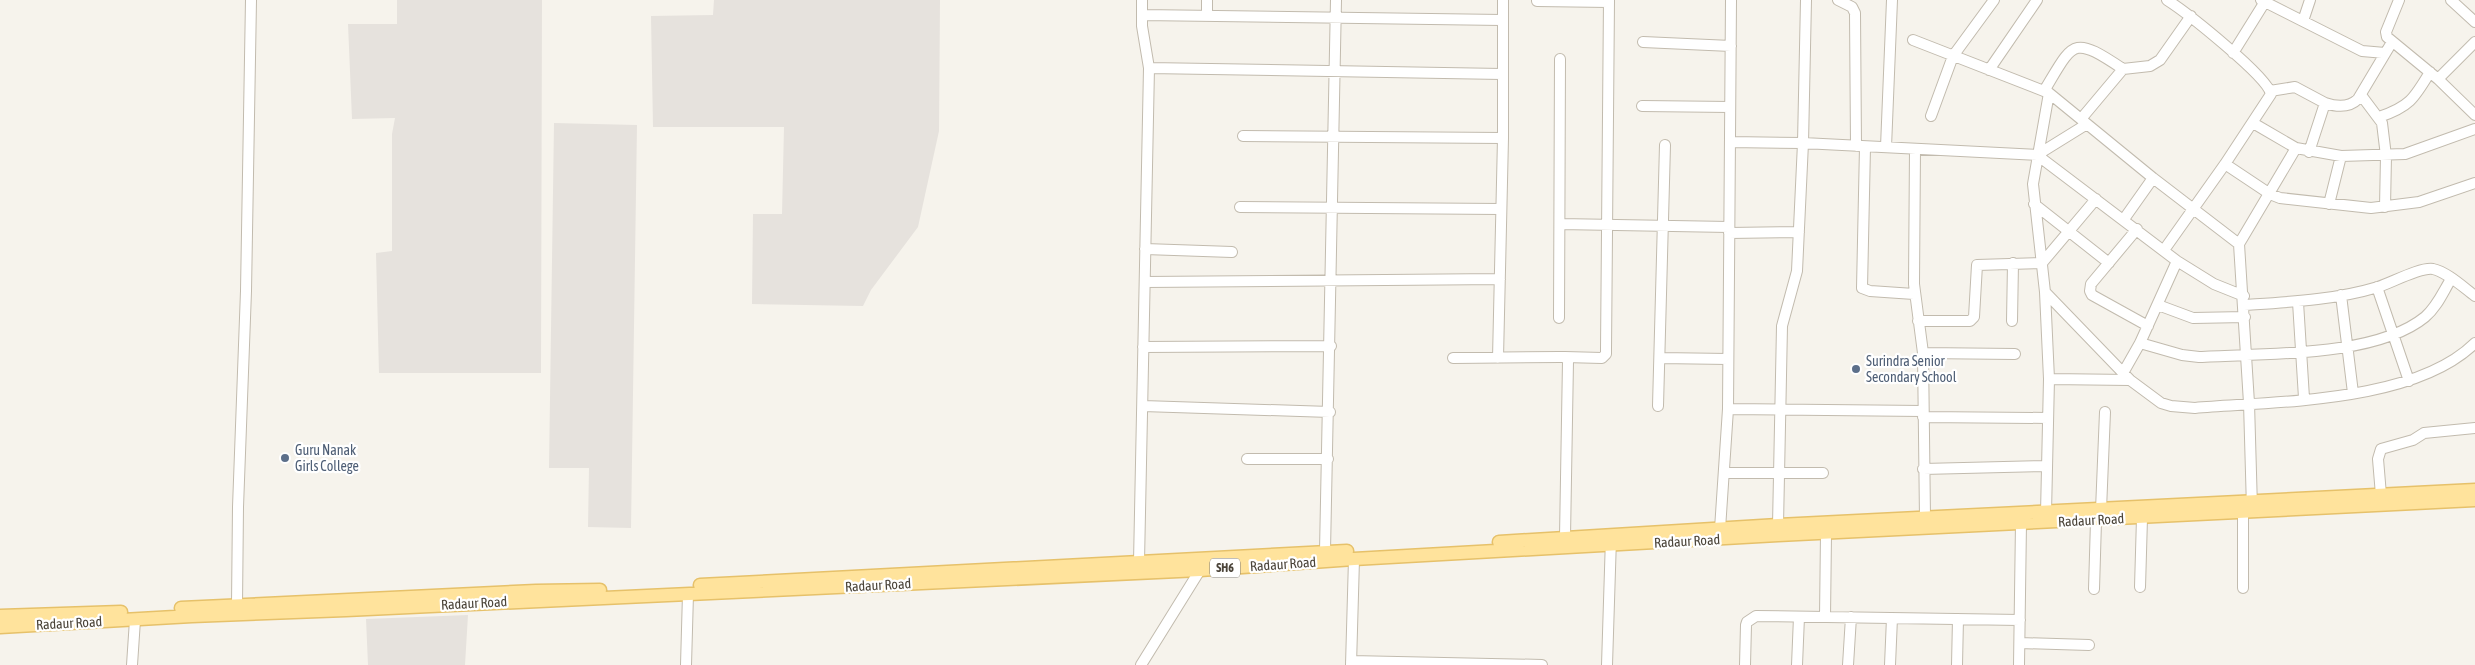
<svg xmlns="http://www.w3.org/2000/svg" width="2475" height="665" font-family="'Asap Condensed',sans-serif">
	<rect width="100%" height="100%" fill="#f6f3ec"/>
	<!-- industrial -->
	<path fill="#e6e2dd" d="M397,0H542L541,373H379L376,253L392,251V134L395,118L352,119L348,24H397Z
		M714,0H940L939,131L918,227L871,290L863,306L752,304L753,214H782L784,127H653L651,16L713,15Z
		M554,123L637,125L631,528L588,527L589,468H549Z
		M468,615L465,665H368L366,619Z"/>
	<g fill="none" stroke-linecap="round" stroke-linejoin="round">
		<defs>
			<path id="minor" d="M1838,0L1852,7L1855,13L1856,146
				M2261,0L2362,51L2385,53
				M2399,0L2386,32L2387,37L2438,79L2475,115
				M2451,0L2475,22
				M1537,1L1609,2
				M1142,15L1502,20
				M1207,16V0
				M2303,21L2310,0
				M1913,40L2049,93L2153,178L2239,244
				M1643,42L1731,46
				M2233,53L2266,0
				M1149,68L1502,74
				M1989,70L2037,0
				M2438,79L2475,42
				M2044,91C2074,41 2072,35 2123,69
				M2270,91L2295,87L2325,103
				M2049,93L2033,184L2045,292L2130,380L2161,403L2171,406L2195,408C2277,401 2414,403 2475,343
				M2361,95L2382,123L2386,156L2385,207
				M1642,106L1730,107
				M1931,116L1953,56L1994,0
				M2379,117C2409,107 2414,99 2430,72
				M2081,119L2123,69L2150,66L2160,60L2191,16
				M2253,123L2296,148L2341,156L2405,154L2475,129
				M2087,124L2037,155L2177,261L2214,284L2244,296
				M1243,136L1503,138
				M1730,142L1803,143L2037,155
				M1865,147L1862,288L1870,291L1914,294
				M1886,147L1892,0
				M1915,149L1914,284L1923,353L1925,518
				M2309,152L2325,103C2337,107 2349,108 2358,99L2392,42
				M2225,164L2270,194L2280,198L2371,208L2419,202L2475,183
				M2034,204L2109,263
				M2329,204L2341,156
				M1240,207L1501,209
				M2124,219L2153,178
				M1560,224L1729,227
				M2137,229L2091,284L2090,291L2092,295L2148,326
				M1729,233L1799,232
				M1145,249L1232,252
				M2164,250L2225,164L2271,94C2267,76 2186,12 2167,0
				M1145,282L1500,279
				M2377,287L2409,381
				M2045,292L2049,379L2046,513
				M2341,295L2353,393
				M2298,302L2304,398
				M2158,305L2193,318L2245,317
				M2244,305C2289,302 2335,300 2378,287C2391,283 2420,267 2433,269C2447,272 2463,287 2475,296
				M1559,318L1560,59
				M1918,321H1970L1974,317L1977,265L2042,263L2096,199
				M2012,321L2013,263
				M2140,343L2182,355L2199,357C2262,353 2375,358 2425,317C2437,307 2443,292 2451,279
				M1143,347L1331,346
				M1923,353L2015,354
				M1565,357L1602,358L1606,354V350L1609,0
				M1453,358L1560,357H1565L1568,361L1565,537
				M1498,358L1503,138V0
				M1660,358L1728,359
				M2123,373L2140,343L2177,261
				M2049,379L2130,380
				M1143,406L1330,412
				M1658,406L1665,145
				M1728,409L1923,411
				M1923,417L2048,418
				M1247,459H1328
				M1923,469L2047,466
				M1724,473H1823
				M2381,495L2378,459L2381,449L2413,440L2424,433L2475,428
				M2252,508L2249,403L2239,244L2296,148
				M2101,510L2105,412
				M1778,525L1782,326L1797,271L1803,143L1806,0
				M1720,529L1728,409L1731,0
				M1325,551L1336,0
				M1139,562L1149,68L1142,26V0
				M2140,587L2142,518
				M2243,588V512
				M2094,589L2096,521
				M237,605L238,507L246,291L251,0
				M1825,617L1826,534
				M2020,643L2089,645
				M1351,661L1542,665
				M132,665L135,620
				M686,665L688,594
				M1141,665L1200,570
				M1351,665L1354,559
				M1607,665L1611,538
				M1745,665L1746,625L1747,622L1756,616L2020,620
				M1797,665L1799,617
				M1848,665L1851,617
				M1890,665L1892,618
				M1957,665L1958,619
				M2019,665L2021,523"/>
			<path id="major" d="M1499,542L1778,525L2475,490
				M700,585L1347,551
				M181,608L536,591L600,590
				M0,616L121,612
				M0,627L192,616L346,610L1200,570L1354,559L1778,535L2475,500"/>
		</defs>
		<!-- minor casing -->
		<use href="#minor" stroke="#c2bbae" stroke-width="12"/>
		<!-- major casing -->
		<use href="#major" stroke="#e6c16a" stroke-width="15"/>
		<!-- minor -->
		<use href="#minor" stroke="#fff" stroke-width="10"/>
		<!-- major -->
		<use href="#major" stroke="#ffe39c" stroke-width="12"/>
	</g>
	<!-- markers -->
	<g fill="#5c6f8a" stroke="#fff" stroke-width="2">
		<circle cx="1856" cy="369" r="5"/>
		<circle cx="285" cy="458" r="5"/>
	</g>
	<g text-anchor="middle" stroke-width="4.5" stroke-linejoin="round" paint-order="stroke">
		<!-- shield labels -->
		<rect fill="#fff" stroke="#817c74" stroke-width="1" x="1210" y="558.5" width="30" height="19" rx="4"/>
		<g font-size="12" font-weight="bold" fill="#4b4439">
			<text x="1225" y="572">SH6</text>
		</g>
		<!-- service labels -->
		<g font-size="14" fill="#4e5e75" stroke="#fff" text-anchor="start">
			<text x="1866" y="366">Surindra Senior<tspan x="1866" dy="16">Secondary School</tspan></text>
			<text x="295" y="455">Guru Nanak<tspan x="295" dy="16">Girls College</tspan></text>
		</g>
		<!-- street labels -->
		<g font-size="14" fill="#4b4439" stroke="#fff">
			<text transform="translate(2091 520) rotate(-3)" y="5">Radaur Road</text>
			<text transform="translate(1687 541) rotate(-3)" y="5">Radaur Road</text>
			<text transform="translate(1283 564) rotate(-4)" y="5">Radaur Road</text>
			<text transform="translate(878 585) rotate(-3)" y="5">Radaur Road</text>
			<text transform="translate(474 603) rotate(-3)" y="5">Radaur Road</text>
			<text transform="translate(69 623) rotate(-3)" y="5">Radaur Road</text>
		</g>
	</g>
</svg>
